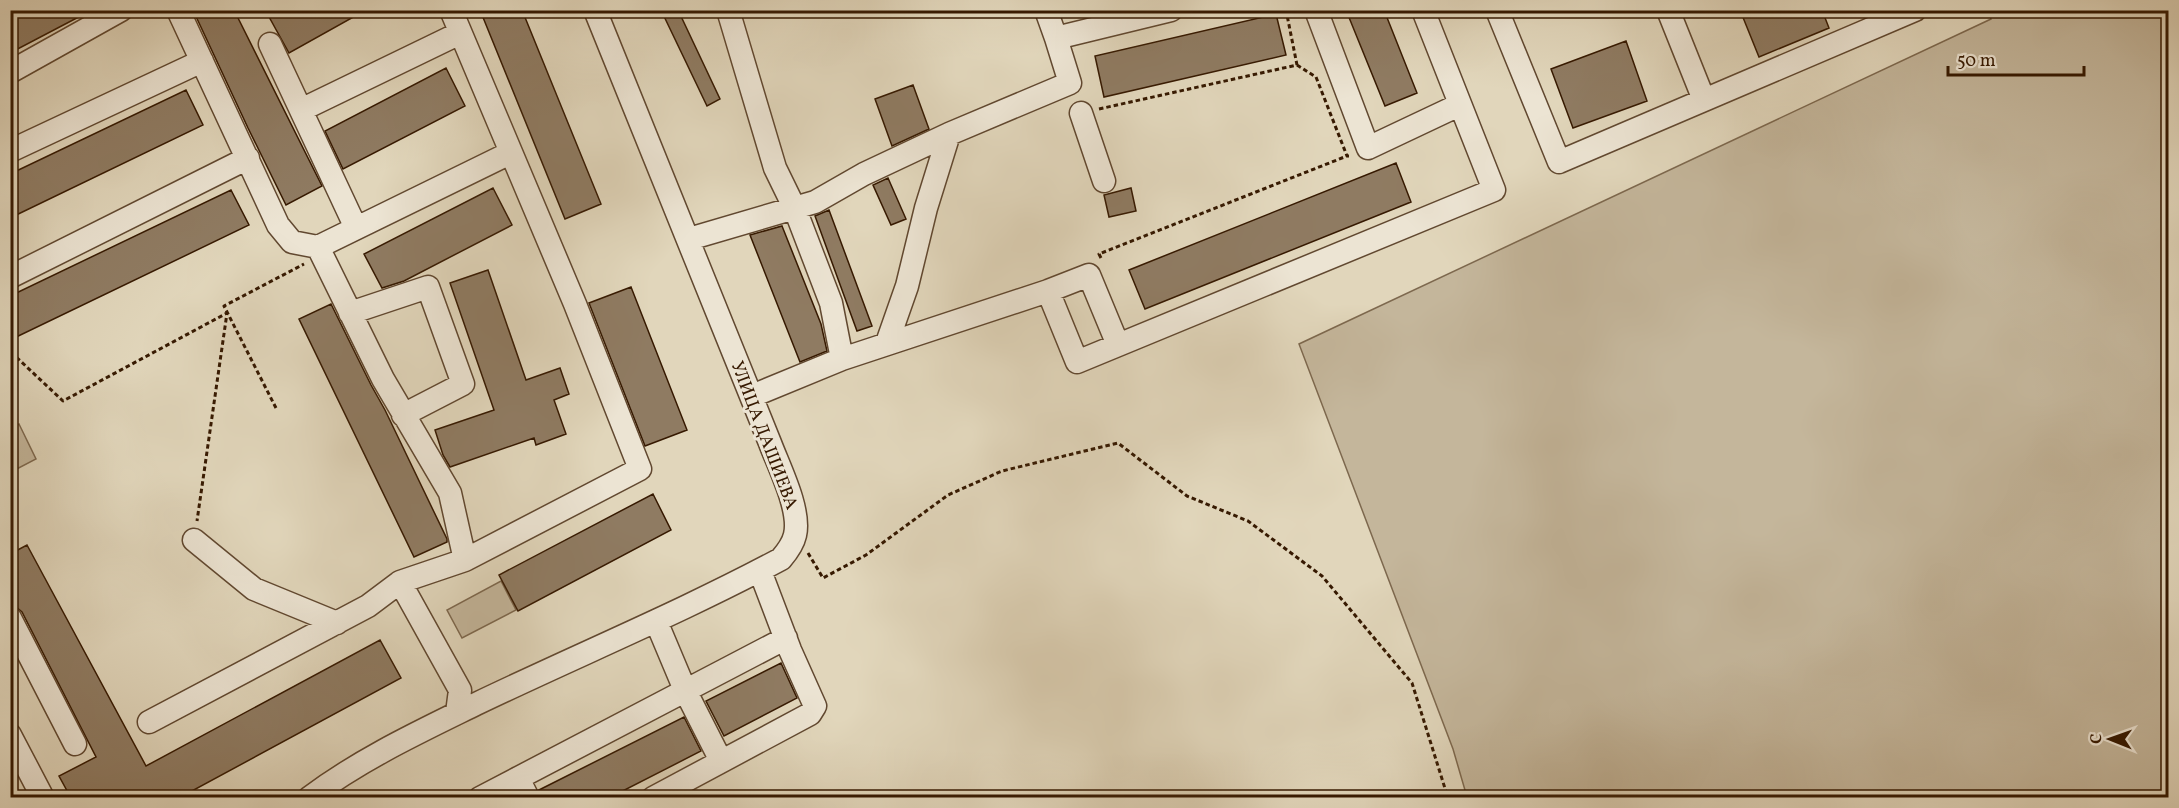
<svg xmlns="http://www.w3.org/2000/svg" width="2179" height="808" font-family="Vollkorn,serif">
	<rect width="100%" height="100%" fill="#e1d6bb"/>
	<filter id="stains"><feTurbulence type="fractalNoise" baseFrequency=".00333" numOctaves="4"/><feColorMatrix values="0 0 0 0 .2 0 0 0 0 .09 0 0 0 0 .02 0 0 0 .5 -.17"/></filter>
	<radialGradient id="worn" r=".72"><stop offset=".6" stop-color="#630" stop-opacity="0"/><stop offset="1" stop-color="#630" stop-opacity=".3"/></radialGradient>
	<!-- green -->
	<path fill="#c4b69b" stroke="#7d684e" stroke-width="1.5" d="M1988,11H2168V797H1467L1453,749L1299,344L1991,19Z
		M19,424L36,459L11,472V428Z
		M501,581L516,610L462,638L447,610Z"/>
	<!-- building -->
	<path fill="#8f7b62" stroke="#361901" stroke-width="1.5" d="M10,10H92L10,53Z
		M193,10H234L322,186L286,205L248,128Z
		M276,10H366L289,53L268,15Z
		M480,10H522L601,204L565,219Z
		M661,10H678L720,99L707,106Z
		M1346,10H1384L1417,93L1385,106Z
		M1740,10H1822L1829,28L1759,57Z
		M1276,14L1286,55L1104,97L1095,56Z
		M1626,41L1647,101L1573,128L1551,69Z
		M446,68L465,106L343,169L325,131Z
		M913,85L929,129L892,146L875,99Z
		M186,90L203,125L10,218V174Z
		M1396,163L1411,202L1145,309L1129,270Z
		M888,178L906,219L891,225L873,185Z
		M493,188L512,225L404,281L382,288L364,254Z
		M1131,188L1136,211L1109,217L1104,195Z
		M231,190L249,225L10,340V296Z
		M829,210L872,326L857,331L815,216Z
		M782,226L821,324L827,351L800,362L750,235Z
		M488,270L526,380L560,368L569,394L554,400L566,434L536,445L534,438L450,467L443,455L435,430L494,410L450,283Z
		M631,287L687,430L645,446L589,303Z
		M331,304L371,385L385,410L447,539V542L414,557L299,319Z
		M653,494L671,530L518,611L499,575Z
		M27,545L146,766L380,640L401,678L179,798H71L59,776L96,757L22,612L15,606L10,597V554Z
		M781,663L797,698L724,736L706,701Z
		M684,717L701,751L609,798H541L539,790Z"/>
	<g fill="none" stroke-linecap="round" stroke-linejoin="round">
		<defs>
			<path id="minor" d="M178,10L278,225L292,242L318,247
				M451,10L575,304L640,469L465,560
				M728,10L775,168L795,209L831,303L842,359
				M1046,10L1056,38
				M1316,10L1368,148L1459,105
				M1497,10L1559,162L1915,10
				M1668,10L1704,100
				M270,44L356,228
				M10,72L121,10
				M301,110L460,33
				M1081,113L1104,181
				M10,151L202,61
				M689,239L815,202L864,174L949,134L1070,83L1056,38L1171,10
				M10,277L248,158
				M1048,291L1077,362L1494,190L1423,10
				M350,313L428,287L463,384L403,415
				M887,343L907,286L926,208L949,134
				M752,396L842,359L1048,291L1089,275L1118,345
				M194,540L254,589L337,623
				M400,582L465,560L450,493L383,379L318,247L510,153
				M10,618L75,744
				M656,621L685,690L721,761
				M149,722L368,606L400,582L460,690L457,713
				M10,735L43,798
				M518,778L528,798
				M309,798C361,759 419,732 476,704C578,655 682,612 781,559C787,552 793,544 795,535C801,510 779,467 770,443L595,10
				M480,798L786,638
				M653,798L810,714L815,706L790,650L760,571"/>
		</defs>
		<!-- minor casing -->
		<use href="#minor" stroke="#614830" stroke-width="25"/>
		<!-- path -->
		<path stroke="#361901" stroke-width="3" stroke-dasharray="4.5 3" stroke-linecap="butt" d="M1297,65L1316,77L1347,156H1349
			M1099,109L1297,65L1286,10
			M1101,258L1099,254L1347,156
			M10,356L14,355L63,401L227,313L197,521
			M276,408L224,306L304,264
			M808,553L823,578L866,555L948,495L1002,471L1118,443L1187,496L1248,521L1322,576L1412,683L1448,798"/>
		<!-- minor -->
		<use href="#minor" stroke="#ece4d3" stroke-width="22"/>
	</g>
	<g text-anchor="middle" stroke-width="6" stroke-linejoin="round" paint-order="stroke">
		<!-- street labels -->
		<g font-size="18" fill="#361901" stroke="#ece4d3">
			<text transform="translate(765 435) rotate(69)" y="6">УЛИЦА ДАШИЕВА</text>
		</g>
	</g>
	<!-- margin -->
	<rect width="2179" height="808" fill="none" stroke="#e1d6bb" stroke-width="36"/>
	<rect x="12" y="12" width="2155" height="784" fill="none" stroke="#361901" stroke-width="3"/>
	<rect x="18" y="18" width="2143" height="772" fill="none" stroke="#361901" stroke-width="1.5"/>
	<!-- north arrow -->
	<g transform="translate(2110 739) rotate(271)" stroke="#ece4d3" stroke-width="4.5" paint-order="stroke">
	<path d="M0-4.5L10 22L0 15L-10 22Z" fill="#361901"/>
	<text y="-9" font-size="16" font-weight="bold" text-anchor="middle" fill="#361901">С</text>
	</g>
	<!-- scale -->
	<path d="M1948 66v9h136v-9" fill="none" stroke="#361901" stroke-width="3"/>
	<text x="1957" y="66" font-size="18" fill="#361901" stroke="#ece4d3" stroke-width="4.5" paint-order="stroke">50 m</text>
	<rect width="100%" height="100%" filter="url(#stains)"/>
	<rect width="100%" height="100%" fill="url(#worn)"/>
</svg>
